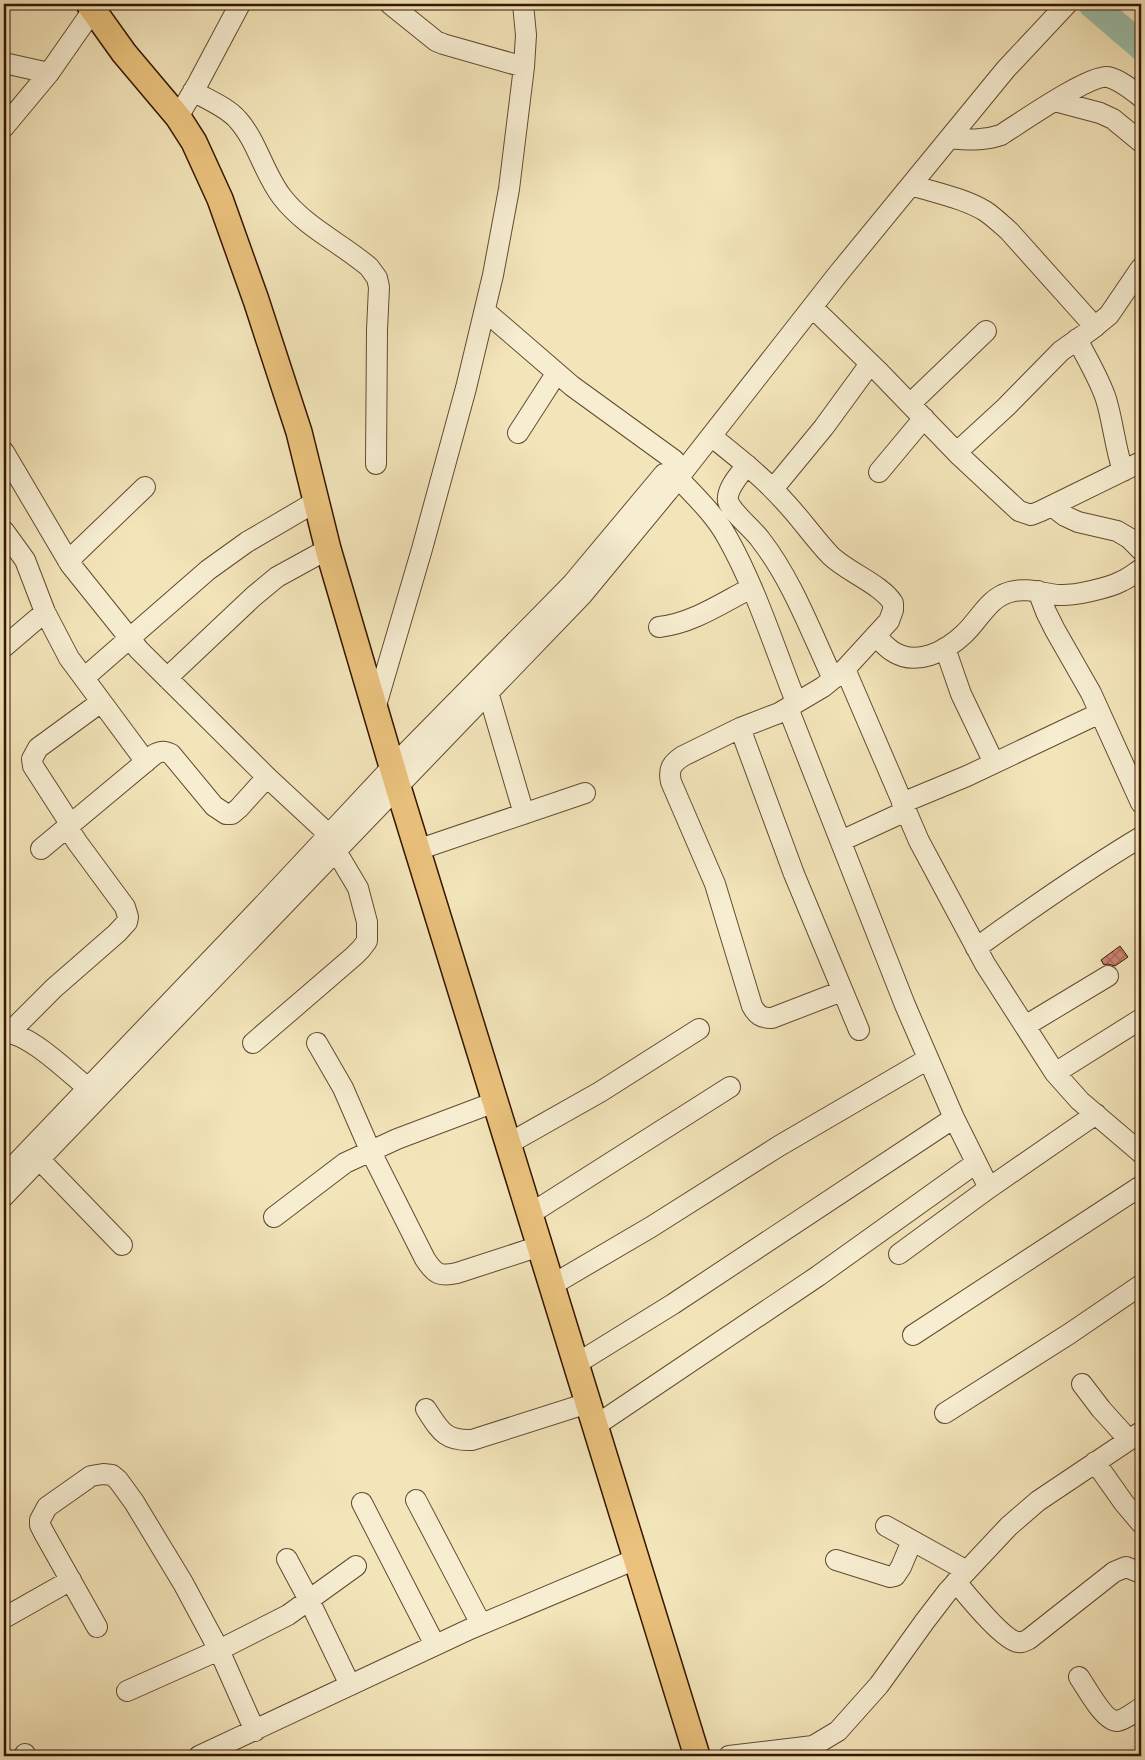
<svg xmlns="http://www.w3.org/2000/svg" width="1145" height="1760" font-family="Alegreya,serif">
	<defs>
		<pattern id="building-cross-hatch" width="8" height="8" patternUnits="userSpaceOnUse" patternTransform="scale(1.25)"><rect width="8" height="8" fill="#d08474"/><path d="M0 0l8 8M0 8l8-8" fill="none" stroke="#aa6b5d"/></pattern>
	</defs>
	<rect width="100%" height="100%" fill="#f3e5ba"/>
	<filter id="stains"><feTurbulence type="fractalNoise" baseFrequency=".004" numOctaves="4"/><feColorMatrix values="0 0 0 0 .2 0 0 0 0 .09 0 0 0 0 .02 0 0 0 .5 -.17"/></filter>
	<radialGradient id="worn" r=".72"><stop offset=".6" stop-color="#630" stop-opacity="0"/><stop offset="1" stop-color="#630" stop-opacity=".3"/></radialGradient>
	<g fill="none" stroke-linecap="round" stroke-linejoin="round">
		<!-- river -->
		<path stroke="#9cc0ab" stroke-width="28" d="M1092,4L1141,46"/>
	</g>
	<!-- building -->
	<path fill="url(#building-cross-hatch)" stroke="#341601" d="M1120,946L1128,957L1115,966L1108,964L1104,965L1101,960Z"/>
	<g fill="none" stroke-linecap="round" stroke-linejoin="round">
		<defs>
			<path id="minor" d="M390,4L436,41L443,44L524,67
				M4,63L49,73
				M193,91C208,100 227,107 238,120C257,141 264,174 282,197C305,227 341,243 369,267L377,278L379,287L377,330L376,464
				M1055,101L1100,113L1113,119L1141,142
				M178,117L198,83L240,4
				M4,127L49,73L93,10
				M950,138C968,140 983,141 1001,135C1020,123 1090,74 1108,77C1120,80 1131,89 1141,97
				M911,185C936,193 963,198 985,211C994,217 1002,225 1009,231L1095,327
				M812,307L879,372L960,456L1019,511L1031,515L1041,511L1141,462
				M485,311L572,386L674,460
				M1077,339C1087,359 1099,378 1106,399C1113,422 1115,447 1123,471
				M910,404L986,331
				M518,433L556,374
				M711,436C737,457 763,477 785,502C801,519 814,538 830,555C847,572 881,584 893,603V610L889,621L845,669L823,687L779,713L740,728L683,756C672,763 668,769 671,782L715,884L752,1006C757,1015 761,1018 772,1018L842,991
				M4,452L70,564L139,650L267,777L338,843
				M957,452L1006,407L1061,351L1092,329L1109,315L1141,268
				M747,465C740,474 726,489 728,501C731,512 753,529 760,539C792,580 811,632 833,679
				M879,472L924,418
				M678,478C695,496 715,515 727,537C755,586 775,649 796,702
				M773,489L824,427L870,364
				M1052,506L1065,516L1078,522L1117,531L1129,538L1141,550
				M4,531L25,560L45,612L69,658L146,762
				M68,561L145,487
				M1038,591L1046,612L1055,630L1091,693L1141,803
				M659,627C693,623 722,603 751,588
				M875,636C881,641 886,647 892,651C916,667 945,652 964,634C980,619 988,598 1010,592C1027,587 1043,594 1059,595C1074,596 1109,588 1122,581C1129,578 1135,573 1141,569
				M4,647L45,612
				M945,648L961,694L994,763
				M845,669L919,841L985,964L1055,1073L1080,1101L1141,1153
				M84,678L208,570L247,542L317,501
				M167,678L254,596L277,577L328,549
				M488,692L524,814
				M788,708L905,1005L954,1118L989,1188
				M375,709L422,549L466,388L493,275L509,189L524,67L526,35L523,4
				M740,728L794,874L859,1030
				M902,803L967,776L1100,713
				M71,825L33,766L32,759L38,748L101,702
				M841,841L906,811
				M41,849L155,754C162,751 164,751 171,754L214,806L226,814H232L239,808L267,777
				M417,850L585,793
				M976,948C1030,909 1084,871 1141,837
				M1025,1026L1108,976
				M4,1033C27,1031 69,1073 88,1088
				M9,1033L54,988L117,933L127,922L128,917L125,907L77,842L68,828
				M253,1043L354,956L361,949L367,941V922L358,888L336,851
				M317,1043L343,1088L370,1150L425,1259C435,1274 439,1277 457,1273L540,1246
				M1055,1073L1141,1019
				M508,1144L600,1092L699,1029
				M39,1159L122,1245
				M4,1176L265,903L392,767L572,584L664,474
				M4,1196L583,594L668,491L838,274L1006,69L1067,4
				M530,1214L730,1087
				M274,1217L345,1163L397,1139L495,1102
				M899,1254L989,1188L1096,1114
				M552,1285L651,1227L779,1146L928,1059
				M913,1335L1141,1186
				M576,1364L673,1304L954,1118
				M1082,1384L1101,1409L1129,1440
				M426,1409C440,1430 444,1441 472,1440L588,1403
				M945,1413L1069,1334L1141,1285
				M595,1426L818,1276L976,1163
				M1095,1462L1124,1503L1141,1523
				M416,1500L481,1624
				M362,1503L435,1645
				M886,1526L967,1571
				M287,1559L309,1600L350,1685
				M836,1560L890,1577L895,1576L901,1567L912,1541
				M956,1582C967,1595 1003,1640 1018,1642C1022,1643 1025,1641 1029,1639L1114,1572L1126,1567L1141,1573
				M4,1618L71,1580
				M97,1627L44,1533L40,1525V1520L47,1507L91,1476L103,1474L112,1475L118,1480L134,1502L183,1583L219,1650L255,1731
				M1079,1677C1086,1687 1104,1721 1117,1721C1125,1720 1134,1712 1141,1708
				M127,1691L219,1650L288,1615L356,1566
				M25,1754L26,1756
				M199,1756L470,1629L636,1559
				M729,1756L813,1746L838,1731L879,1685L925,1621L948,1591L1009,1526L1038,1501L1141,1432"/>
			<path id="major" d="M89,4L124,53L178,117L194,142L220,199L256,300L299,432L328,549L398,787L697,1756"/>
		</defs>
		<!-- minor casing -->
		<use href="#minor" stroke="#644a2f" stroke-width="22"/>
		<!-- major casing -->
		<use href="#major" stroke="#341601" stroke-width="28"/>
		<!-- minor -->
		<use href="#minor" stroke="#f7eed2" stroke-width="20"/>
		<!-- major -->
		<use href="#major" stroke="#eac27d" stroke-width="25"/>
	</g>
	<!-- margin -->
	<rect width="1145" height="1760" fill="none" stroke="#f3e5ba" stroke-width="20"/>
	<rect x="5" y="5" width="1135" height="1750" fill="none" stroke="#341601" stroke-width="2.5"/>
	<rect x="10" y="10" width="1125" height="1740" fill="none" stroke="#341601"/>
	<rect width="100%" height="100%" filter="url(#stains)"/>
	<rect width="100%" height="100%" fill="url(#worn)"/>
</svg>
